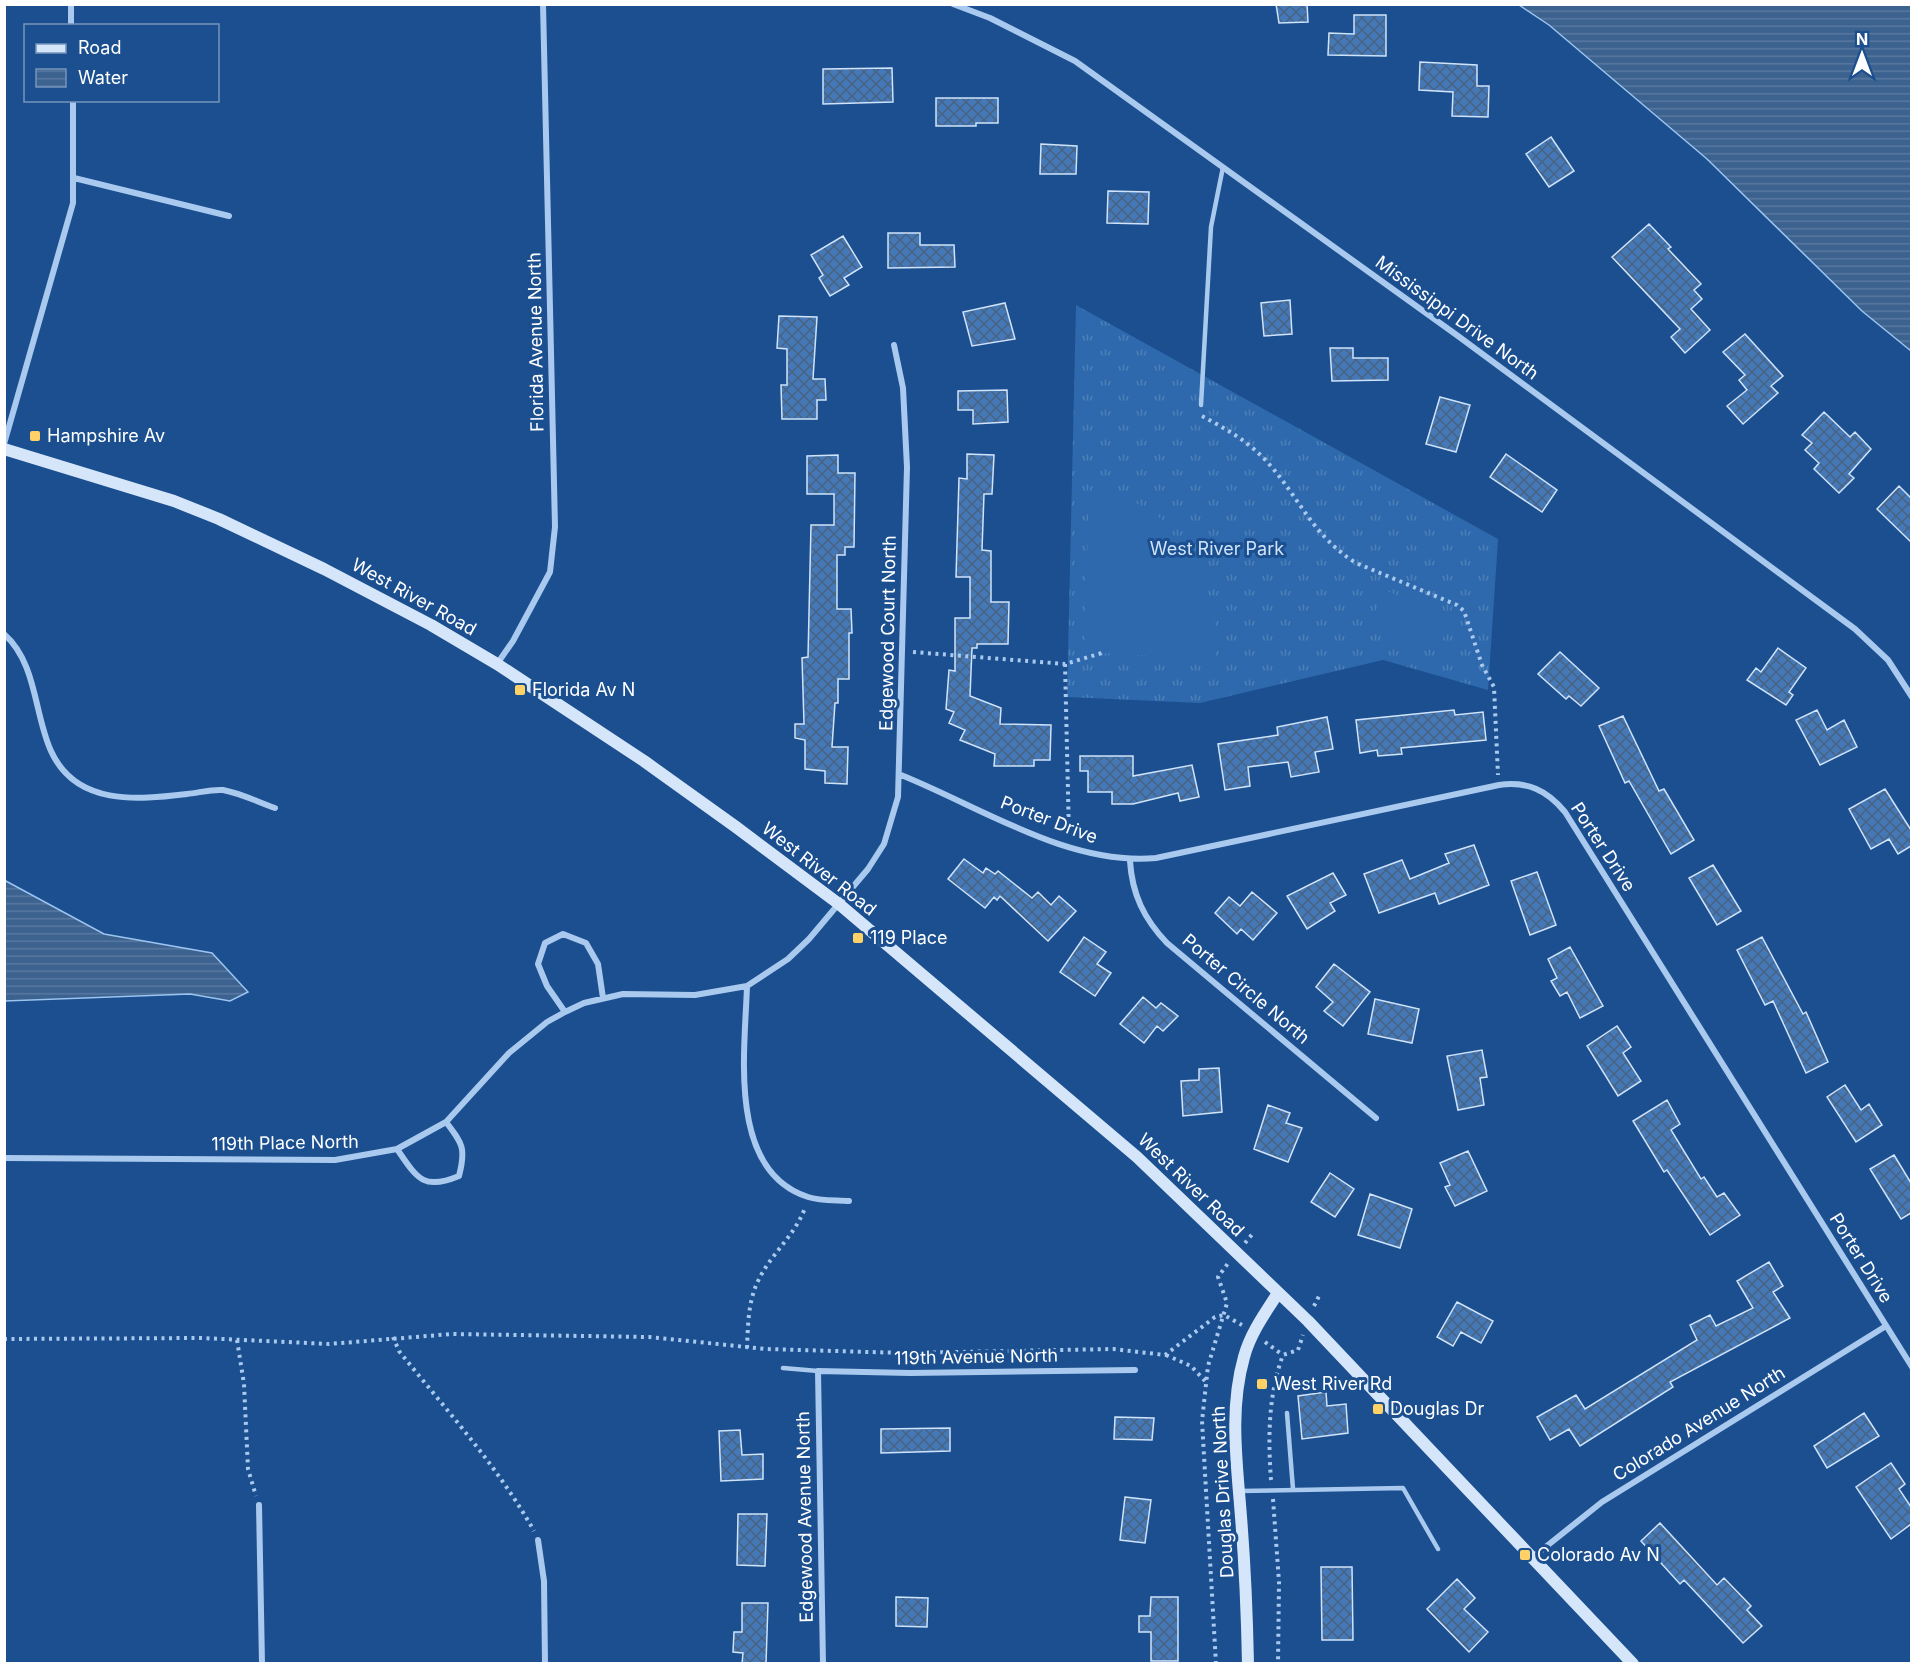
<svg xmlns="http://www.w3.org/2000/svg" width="1916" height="1668" font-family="Inter,sans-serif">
	<defs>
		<pattern id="grass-tufts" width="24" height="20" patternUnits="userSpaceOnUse" patternTransform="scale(1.5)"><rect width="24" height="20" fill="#2e69ad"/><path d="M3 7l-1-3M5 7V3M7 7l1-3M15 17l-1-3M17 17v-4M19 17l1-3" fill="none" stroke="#4d80b9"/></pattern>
		<pattern id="water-rules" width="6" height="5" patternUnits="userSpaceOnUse" patternTransform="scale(1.5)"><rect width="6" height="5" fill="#3c6290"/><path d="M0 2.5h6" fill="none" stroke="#597aa1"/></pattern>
		<pattern id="building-cross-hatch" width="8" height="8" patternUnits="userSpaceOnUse" patternTransform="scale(1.5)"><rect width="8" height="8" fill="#4478b7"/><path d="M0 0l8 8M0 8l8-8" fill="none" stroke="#486282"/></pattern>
	</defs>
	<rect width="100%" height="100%" fill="#1b4f8f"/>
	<!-- grass -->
	<path fill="url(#grass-tufts)" d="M1076,305L1498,539L1488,690L1383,660L1200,703L1067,697Z"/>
	<!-- pitch -->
	<path fill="#2e69ad" d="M1089,494L1127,497L1162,519L1205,581L1216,630V659L1084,652Z
		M1383,590L1451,615L1438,652L1370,628Z"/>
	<!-- water -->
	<path fill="url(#water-rules)" stroke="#9cc4f0" stroke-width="1.5" d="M1519,5H1911V351L1862,311L1707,159L1549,25Z
		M4,880L104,934L212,953L248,992L230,1001L190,994L5,1001Z"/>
	<!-- building -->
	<path fill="url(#building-cross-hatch)" stroke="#cfe3fa" stroke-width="1.5" d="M1276,4H1307L1308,22L1279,23Z
		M1354,15H1386V56L1328,55L1329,33L1354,34Z
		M1420,62L1477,65V86H1489L1488,117L1452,116L1453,92L1419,90Z
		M892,68L893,102L823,104V69Z
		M936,98H998V123H976V126H936Z
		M1551,137L1574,171L1549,187L1526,154Z
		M1041,144L1077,146L1076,174H1040Z
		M1108,191L1149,192L1148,224L1107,223Z
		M1649,224L1671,247L1668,249L1701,284L1694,290L1702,299L1691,309L1710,330L1685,353L1671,337L1680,329L1612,257Z
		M888,233H920V245H954L955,267L888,268Z
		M843,236L862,267L844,278L849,285L830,296L819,278L823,275L811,255Z
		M1290,300L1292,334L1264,336L1261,303Z
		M1005,303L1015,339L972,346L963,312Z
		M779,316L817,317L813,379H825L826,400H817V419H782L781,385H787V349L777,348Z
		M1745,334L1783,376L1771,386L1778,393L1743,424L1727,406L1747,390L1739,380L1745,375L1723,352Z
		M1330,348H1353V358H1388V380L1332,381Z
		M1007,390L1008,422L973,424V410H958V391Z
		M1440,397L1470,405L1456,452L1426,444Z
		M1824,412L1850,437L1855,432L1871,449L1849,474L1854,478L1839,493L1814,469L1819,463L1805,450L1812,443L1802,435Z
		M967,454L994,455L992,494H984L982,550L991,551V602H1009L1008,644H977V648H972L970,696L1001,708L1000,724L1051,725L1050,760H1034V766H994L995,754L960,740L965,730L949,723L954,712L946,709L949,670L955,671V618H970V577H956L959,478L967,479Z
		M1506,454L1557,490L1542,512L1490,477Z
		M838,455V473H855L854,547H845V555H837V609H851L852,633H849V679H838V703H835L832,747H848L847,784L825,783V771L805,769V740L795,738V724H804L802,658L808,657L811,525H834V494H807V456Z
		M1899,486L1911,498V542L1877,509Z
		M1778,648L1806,668L1789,692L1793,695L1786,705L1747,680L1756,668L1761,672Z
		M1560,652L1599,688L1581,706L1569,696L1566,699L1538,674Z
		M1454,710L1455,715L1483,712L1486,740L1401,748L1402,754L1378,756L1377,750L1360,753L1356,720Z
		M1817,710L1827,730L1844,720L1857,747L1820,765L1796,720Z
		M1623,716L1659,791L1664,789L1694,840L1671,854L1629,781L1625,783L1599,726Z
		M1327,717L1333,749L1315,752L1319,772L1291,777L1288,762L1248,767L1250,786L1225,790L1218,744L1278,735L1277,727Z
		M1080,756H1133V776L1192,765L1199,797L1180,801L1178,793L1133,804H1112V792H1088V771H1080Z
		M1885,789L1911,830V846L1898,854L1889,839L1871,849L1849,809Z
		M1474,845L1489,885L1439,904L1435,893L1379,913L1364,874L1402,860L1410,879L1449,863L1445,854Z
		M964,859L983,873L986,868L995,874L998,871L1032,898L1038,892L1051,905L1059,896L1076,911L1048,941L1000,896L997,900L994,897L985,908L948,879Z
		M1713,865L1741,911L1717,925L1689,878Z
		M1537,872L1556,925L1530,935L1511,881Z
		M1333,873L1346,895L1330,903L1335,911L1307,929L1287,896Z
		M1252,892L1277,913L1253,940L1241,929L1237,934L1215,913L1229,897L1240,906Z
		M1084,937L1106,952L1097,964L1111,973L1095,996L1060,972Z
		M1762,937L1803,1014L1806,1012L1828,1062L1806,1073L1773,1001L1765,1005L1737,950Z
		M1570,947L1603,1006L1580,1018L1567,992L1560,996L1551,981L1557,978L1548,959Z
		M1334,964L1370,992L1343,1026L1324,1011L1333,1002L1316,987Z
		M1143,997L1156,1008L1161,1003L1178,1016L1163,1031L1157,1026L1144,1043L1120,1024Z
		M1375,999L1419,1009L1412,1043L1368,1034Z
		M1617,1026L1631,1047L1623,1053L1641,1081L1618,1096L1587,1046Z
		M1482,1050L1487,1077L1480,1078L1484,1105L1458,1110L1447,1056Z
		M1219,1068L1222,1112L1183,1116L1181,1081L1199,1080V1069Z
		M1845,1085L1861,1110L1869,1104L1882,1125L1856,1142L1827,1097Z
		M1667,1100L1680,1124L1671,1130L1701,1179L1704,1177L1717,1197L1724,1193L1740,1215L1710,1235L1667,1170L1664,1172L1633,1121Z
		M1268,1105L1290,1113L1286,1123L1302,1128L1288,1162L1254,1149Z
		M1468,1151L1487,1191L1455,1206L1445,1187L1450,1185L1440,1163Z
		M1894,1155L1911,1183V1213L1901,1219L1870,1169Z
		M1330,1173L1354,1189L1335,1217L1311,1202Z
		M1370,1194L1412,1209L1400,1248L1358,1235Z
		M1769,1262L1783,1286L1773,1292L1790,1318L1670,1382L1673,1387L1580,1446L1569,1429L1550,1440L1537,1417L1576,1395L1585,1409L1697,1340L1690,1325L1710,1315L1716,1326L1753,1308L1737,1281Z
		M1457,1302L1493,1321L1481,1343L1461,1332L1453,1346L1437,1337Z
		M1326,1392L1327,1406L1346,1404L1348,1433L1302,1439L1298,1396Z
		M1864,1413L1879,1436L1827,1468L1814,1446Z
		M1115,1417L1154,1418L1152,1440L1114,1439Z
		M950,1428V1451L881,1453V1429Z
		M740,1430L742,1455L763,1454V1479L721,1481L719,1431Z
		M1891,1463L1905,1484L1899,1489L1911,1507V1524L1891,1539L1856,1487Z
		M1125,1497L1151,1500L1145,1543L1120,1540Z
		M738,1514H767L765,1566L737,1565Z
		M1660,1523L1717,1585L1724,1578L1751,1606L1747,1610L1762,1626L1743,1643L1684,1580L1680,1584L1641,1541Z
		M1321,1567H1352L1353,1640H1322Z
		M1457,1579L1475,1598L1464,1609L1488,1632L1469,1652L1427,1609Z
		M896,1597L928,1598L927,1627L896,1626Z
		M1151,1597H1178V1661H1151V1632H1139V1616H1150Z
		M742,1603H768L766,1664H742L743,1653L733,1652L734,1632H742Z"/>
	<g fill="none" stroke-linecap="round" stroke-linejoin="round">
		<!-- path -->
		<path stroke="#a9c9ee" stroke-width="4" stroke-dasharray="3 4.5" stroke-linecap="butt" d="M1202,416C1226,429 1250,442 1269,464C1300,499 1313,536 1356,563L1457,605L1464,611L1482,665L1494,687L1498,775
			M913,652L1065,664L1102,653
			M1065,664L1069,835
			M1245,1243L1254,1232
			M1314,1306L1319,1296
			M393,1337L399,1351C446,1410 497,1465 534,1531
			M4,1339L201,1338L329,1344L452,1334L649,1337L766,1349L904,1353L1113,1349L1165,1355L1215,1317L1224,1315L1242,1325
			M237,1340L244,1384L248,1469L256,1496
			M1265,1342L1283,1355
			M747,1348C748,1325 748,1300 759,1279C772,1253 795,1235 805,1208
			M1166,1355L1191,1366L1205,1381
			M1271,1480C1268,1439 1268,1395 1283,1355L1298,1350L1303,1335
			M1273,1499L1279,1582L1278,1664
			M1216,1664L1202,1421L1208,1366L1227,1303L1218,1277L1229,1262"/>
		<!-- lane -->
		<path stroke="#a9c9ee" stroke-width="4.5" d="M1201,405L1211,227L1223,167
			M783,1368L818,1371
			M1287,1413L1293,1489
			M1239,1491L1403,1488L1438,1549"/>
		<!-- street -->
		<path stroke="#a9c9ee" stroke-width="6" d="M71,4V26
			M953,4L990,18L1075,61L1458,336L1855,629L1888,660L1912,697
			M74,178L229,216
			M4,444L73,203V100
			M4,634C37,663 34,714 51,751C76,806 137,800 187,794C198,793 212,789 223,790C240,793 258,802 275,808
			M497,664L513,641L550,572L555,527L543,4
			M901,775C981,807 1068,866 1156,858L1499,785C1527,781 1547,790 1565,812L1912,1367
			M1130,861C1132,894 1144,919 1167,943L1376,1118
			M747,986C745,1051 727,1171 808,1197C820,1201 836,1200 849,1201
			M565,1012L547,986L538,964L545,943L563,934L586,943L598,964L603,998
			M397,1149C417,1178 423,1191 459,1176C466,1149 463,1144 446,1122
			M4,1158L335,1160L397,1149L446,1122L509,1053L547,1022L565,1012L584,1003L623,994L695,995L747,986L788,959L809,939L868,869L884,844L898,797L907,467L903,388L894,345
			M259,1505L262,1664
			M538,1540L544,1581L545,1664
			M1533,1557L1602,1502L1886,1326
			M823,1664L818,1371L910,1373L1135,1370"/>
		<!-- secondary -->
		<path stroke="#d6e6fa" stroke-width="12" d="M4,449L174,501L219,519L324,569L431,625L497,664L644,761L736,827L839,904L1137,1157L1308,1321L1633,1664
			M1248,1664C1247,1614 1245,1566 1241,1517C1237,1463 1229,1410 1244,1357C1250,1334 1265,1313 1278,1293"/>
	</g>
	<!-- markers -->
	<g fill="#ffd166" stroke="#1b4f8f" stroke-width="2">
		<rect x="29" y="430" width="12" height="12" rx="3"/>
		<rect x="514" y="684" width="12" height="12" rx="3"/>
		<rect x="852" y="932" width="12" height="12" rx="3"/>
		<rect x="1256" y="1378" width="12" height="12" rx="3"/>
		<rect x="1372" y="1403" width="12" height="12" rx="3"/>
		<rect x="1519" y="1549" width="12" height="12" rx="3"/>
	</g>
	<g text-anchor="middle" stroke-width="6" stroke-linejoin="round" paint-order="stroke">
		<!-- street labels -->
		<g font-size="18" fill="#fff" stroke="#1b4f8f">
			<text transform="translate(1457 318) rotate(36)" y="6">Mississippi Drive North</text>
			<text transform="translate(536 342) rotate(-91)" y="6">Florida Avenue North</text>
			<text transform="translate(414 597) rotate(29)" y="6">West River Road</text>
			<text transform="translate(888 633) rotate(-89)" y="6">Edgewood Court North</text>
			<text transform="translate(1049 820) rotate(21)" y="6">Porter Drive</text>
			<text transform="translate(1603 847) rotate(57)" y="6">Porter Drive</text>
			<text transform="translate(819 869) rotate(38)" y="6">West River Road</text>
			<text transform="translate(1246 989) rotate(40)" y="6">Porter Circle North</text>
			<text transform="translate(285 1143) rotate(-1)" y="6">119th Place North</text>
			<text transform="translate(1191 1185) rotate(44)" y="6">West River Road</text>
			<text transform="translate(1861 1258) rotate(58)" y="6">Porter Drive</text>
			<text transform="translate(976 1357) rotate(-1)" y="6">119th Avenue North</text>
			<text transform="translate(1699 1424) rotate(-32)" y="6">Colorado Avenue North</text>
			<text transform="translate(1223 1492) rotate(-93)" y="6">Douglas Drive North</text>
			<text transform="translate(805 1517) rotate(-91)" y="6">Edgewood Avenue North</text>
		</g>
		<!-- poi labels -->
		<g font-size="18" fill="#fff" stroke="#1b4f8f" text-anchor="start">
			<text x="47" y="442">Hampshire Av</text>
			<text x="532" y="696">Florida Av N</text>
			<text x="870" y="944">119 Place</text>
			<text x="1274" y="1390">West River Rd</text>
			<text x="1390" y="1415">Douglas Dr</text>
			<text x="1537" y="1561">Colorado Av N</text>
		</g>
		<!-- park labels -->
		<g font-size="18" fill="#cfe3fa" stroke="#1b4f8f">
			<text x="1217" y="555">West River Park</text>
		</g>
	</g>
	<!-- border -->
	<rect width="1916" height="1668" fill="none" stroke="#ffffff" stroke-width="12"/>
	<!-- legend -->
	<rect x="24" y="24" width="195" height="78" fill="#1b4f8f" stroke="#7695bc" stroke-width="1.5"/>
	<rect x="36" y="44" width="30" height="9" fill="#d6e6fa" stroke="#7695bc" stroke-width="1.5"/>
	<text x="78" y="54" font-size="18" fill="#ffffff">Road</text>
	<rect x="36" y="69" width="30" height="18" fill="url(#water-rules)" stroke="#7695bc" stroke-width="1.5"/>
	<text x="78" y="84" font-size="18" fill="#ffffff">Water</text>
	<!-- north arrow -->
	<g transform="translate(1862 54)" stroke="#1b4f8f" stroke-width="4.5" paint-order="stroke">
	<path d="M0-4.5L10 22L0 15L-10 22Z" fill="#ffffff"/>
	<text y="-9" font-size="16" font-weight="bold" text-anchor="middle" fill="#ffffff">N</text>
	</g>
</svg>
